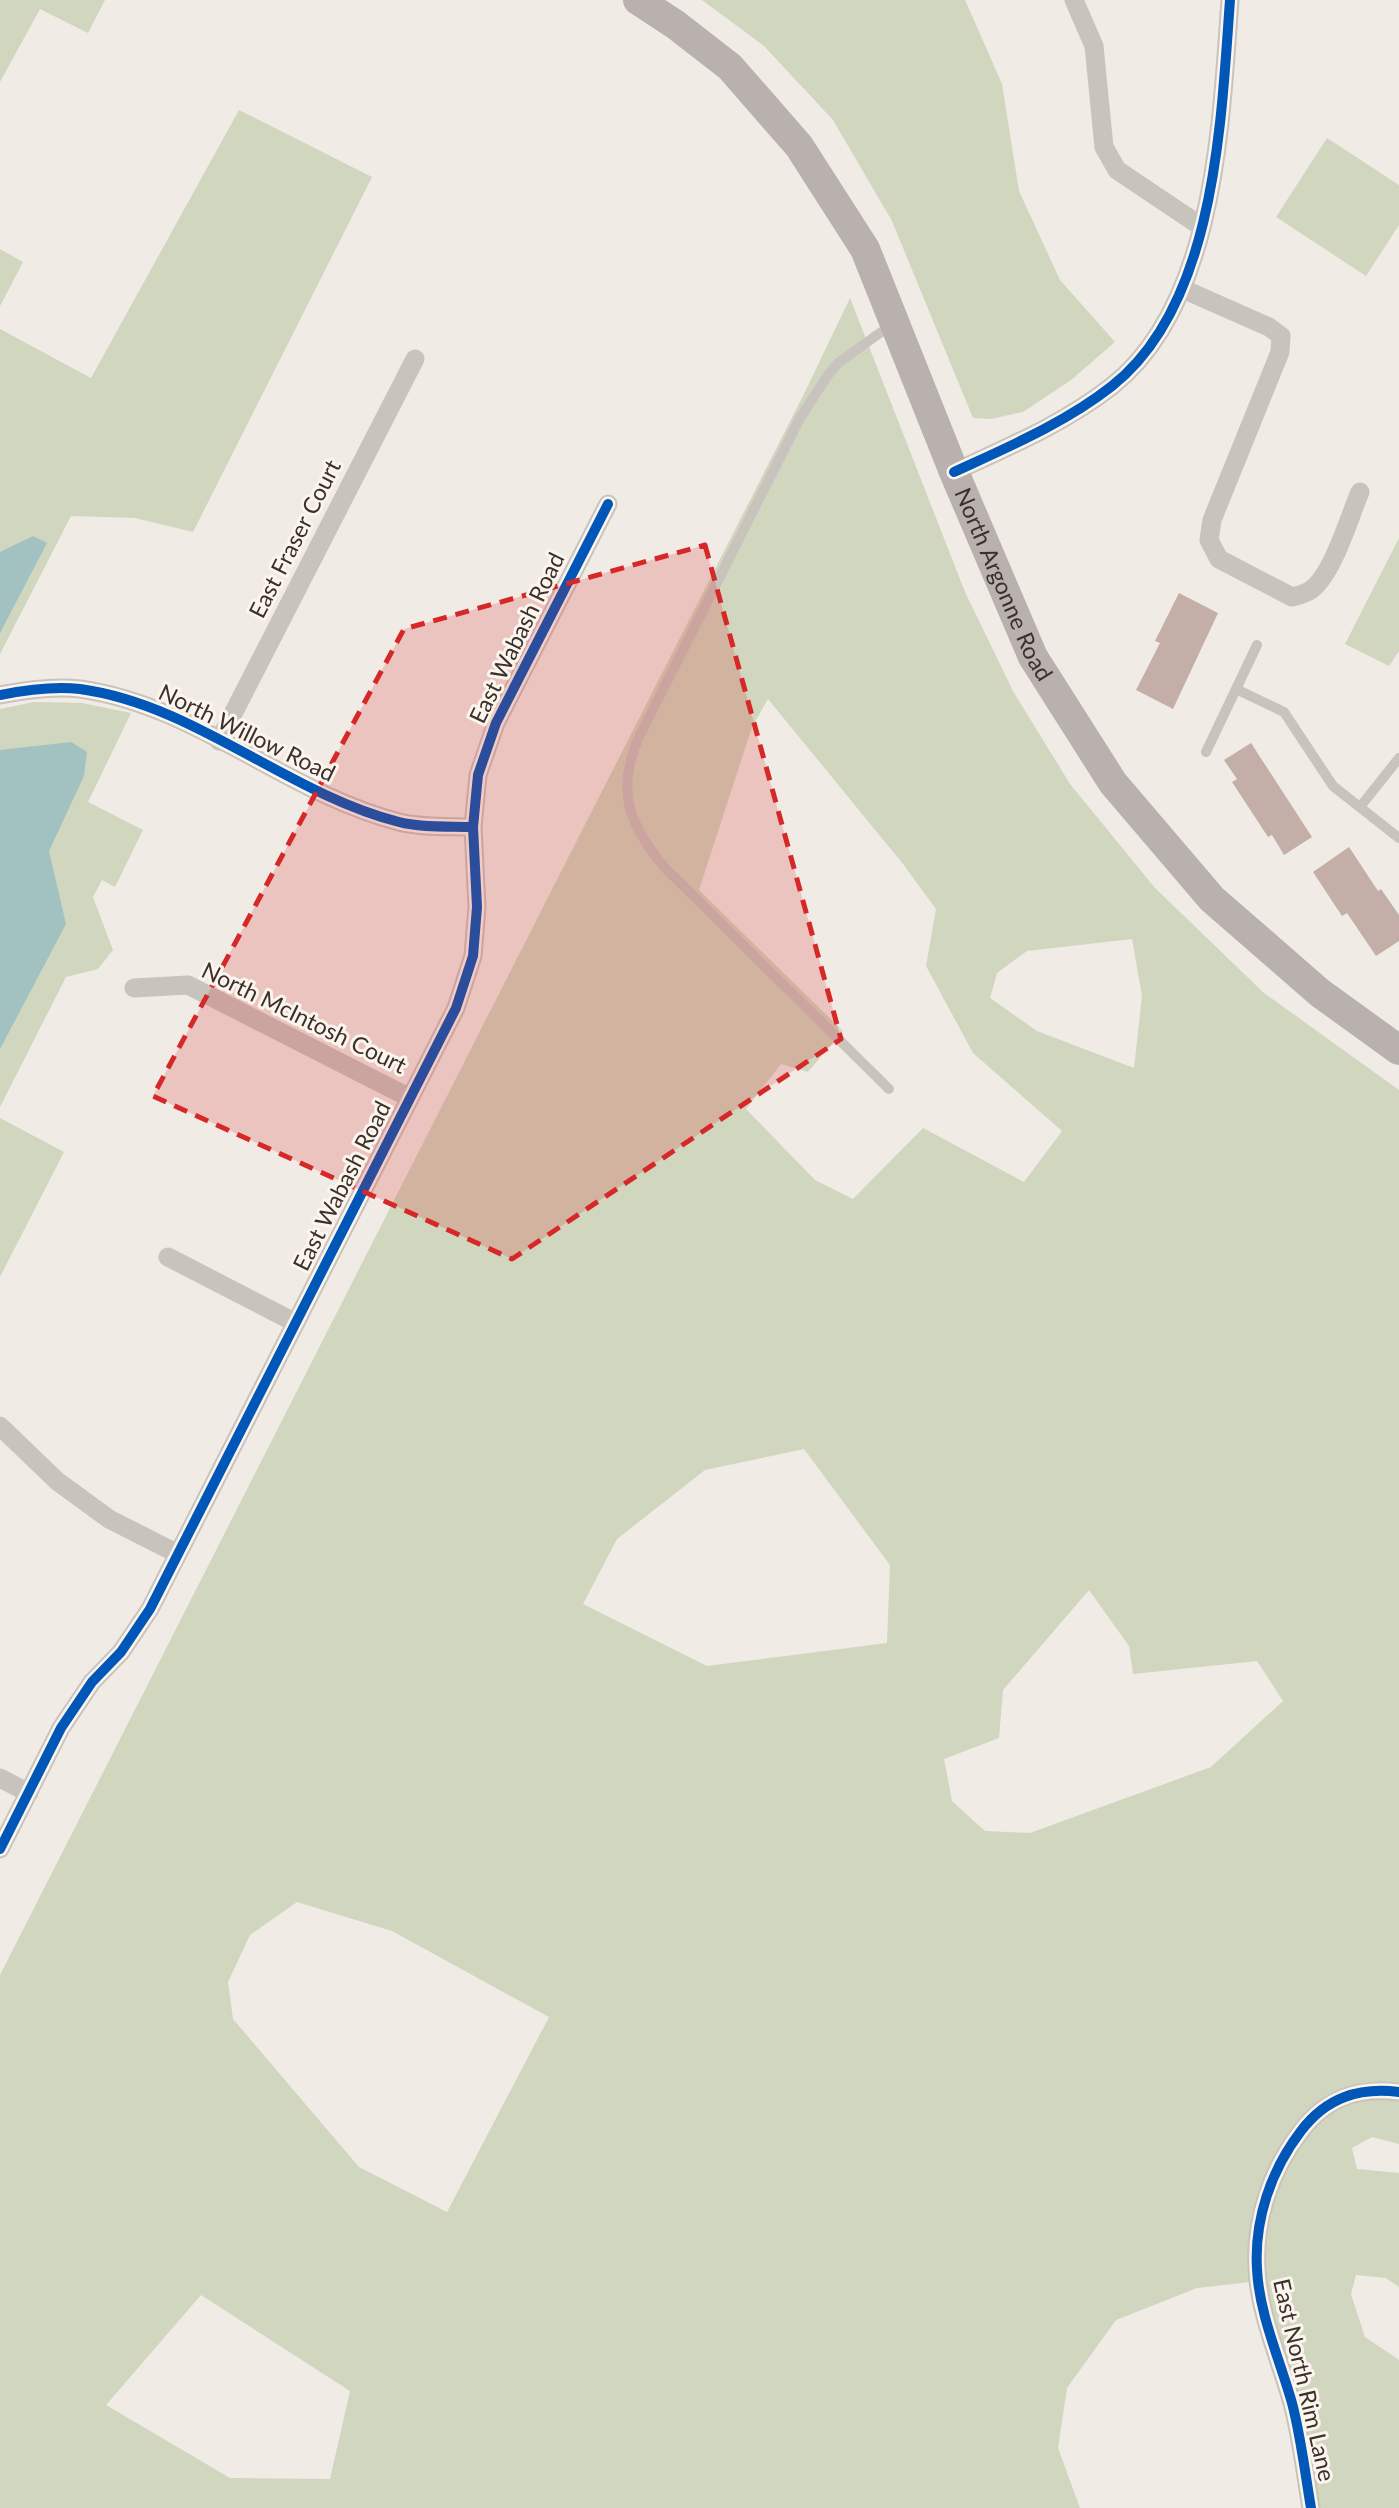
<svg xmlns="http://www.w3.org/2000/svg" width="1399" height="2508" font-family="Lato,sans-serif">
	<rect width="100%" height="100%" fill="#f0ebe5"/>
	<!-- green -->
	<path fill="#d1d6bf" fill-rule="evenodd" d="M0,0H105L88,33L40,9L0,82Z
		M702,0H965L1002,84L1019,191L1060,280L1115,342L1071,380L1023,412L991,419L973,418L892,221L833,120L764,46Z
		M239,110L372,177L193,532L135,518L71,516L0,654V329L91,378Z
		M1327,138L1399,185V225L1366,276L1276,217Z
		M0,249L23,262L0,306Z
		M850,298L965,592L1013,691L1070,784L1155,888L1264,993L1399,1090V2144L1372,2137L1352,2148L1357,2169L1399,2173V2287L1386,2278L1356,2275L1351,2294L1365,2337L1399,2360V2508H1304L1286,2413L1250,2282L1197,2288L1116,2320L1067,2388L1058,2448L1080,2508H0V1975L804,394ZM768,699L903,864L936,909L926,966L973,1053L1062,1131L1024,1182L923,1128L853,1199L815,1180L746,1109L781,1064L808,1072L843,1031L699,890L752,727ZM1132,939L1142,996L1134,1068L1037,1031L990,998L997,973L1027,951ZM804,1449L890,1565L887,1643L707,1666L583,1604L617,1539L705,1470ZM1089,1590L1129,1646L1133,1674L1257,1661L1283,1701L1211,1767L1030,1833L985,1831L952,1801L944,1759L999,1738L1003,1690ZM297,1902L392,1931L549,2017L447,2212L359,2167L233,2019L228,1982L250,1935ZM201,2295L350,2391L330,2479L230,2478L106,2405Z
		M1399,538V651L1389,666L1345,644Z
		M34,702L82,703L131,713L88,802L143,830L115,887L102,880L93,897L113,950L98,969L66,977L0,1107V709Z
		M0,1118L64,1152L0,1277Z"/>
	<!-- water -->
	<path fill="#a1c2c1" d="M33,536L47,543L0,633V552Z
		M71,742L87,752L84,776L49,851L66,924L0,1049V750Z"/>
	<!-- building -->
	<path fill="#c3afa7" d="M1179,593L1218,613L1173,709L1136,690L1160,643L1155,641Z
		M1251,743L1312,837L1284,855L1272,835L1268,837L1232,782L1237,779L1224,760Z
		M1349,847L1378,891L1381,889L1399,915V941L1376,956L1347,913L1342,916L1313,872Z"/>
	<g fill="none" stroke-linecap="round" stroke-linejoin="round">
		<!-- service -->
		<path stroke="#c9c3be" stroke-width="10" d="M1236,689L1284,712L1333,786L1399,838
			M1206,752L1257,645
			M1360,807L1399,758
			M889,1089L664,867C629,824 616,792 638,739L800,418L828,375L838,363L891,325"/>
		<!-- minor -->
		<path stroke="#c9c3be" stroke-width="19" d="M1074,0L1094,46L1104,147L1117,170L1202,227
			M1183,289L1269,327L1281,336L1280,352L1212,520L1209,540L1219,559L1292,597C1300,595 1306,594 1312,589C1333,573 1349,518 1360,492
			M954,472C1008,447 1065,423 1112,386C1216,304 1221,121 1230,0
			M0,695C25,690 54,686 80,689C196,705 286,793 399,822C422,828 450,826 473,827
			M219,741L415,359
			M134,988L188,985L410,1098
			M168,1257L296,1323
			M0,1426L57,1481L109,1519L178,1554
			M0,1778L29,1793
			M0,1849L61,1728L92,1682L121,1652L150,1609L456,1008L473,956L477,907L473,827L478,775L496,723L608,504
			M1311,2508C1305,2473 1301,2437 1292,2403C1280,2360 1259,2314 1257,2269C1254,2220 1271,2170 1301,2131C1326,2098 1358,2087 1399,2092"/>
		<!-- primary -->
		<path stroke="#b8b1ad" stroke-width="30" id="s1" d="M638,0L676,25L730,67L799,146L865,249L954,472L1033,657L1113,783L1212,899L1320,993L1399,1050"/>
		<defs>
			<path id="cycleway" d="M954,472C1008,447 1065,423 1112,386C1216,304 1221,121 1230,0
				M0,695C25,690 54,686 80,689C196,705 286,793 399,822C422,828 450,826 473,827
				M0,1849L61,1728L92,1682L121,1652L150,1609L456,1008L473,956L477,907L473,827L478,775L496,723L608,504
				M1311,2508C1305,2473 1301,2437 1292,2403C1280,2360 1259,2314 1257,2269C1254,2220 1271,2170 1301,2131C1326,2098 1358,2087 1399,2092"/>
		</defs>
		<!-- cycleway casing -->
		<use href="#cycleway" stroke="#fbf5ee" stroke-width="15"/>
		<!-- cycleway -->
		<use href="#cycleway" stroke="#0057b8" stroke-width="10"/>
	</g>
	<!-- marked area -->
	<path fill="#d62828" fill-opacity="0.2" stroke="#d62828" stroke-width="5" stroke-dasharray="14 9" stroke-linejoin="round" d="M705,545L841,1039L512,1259L153,1096L404,629Z"/>
	<g text-anchor="middle" stroke-width="6" stroke-linejoin="round" paint-order="stroke">
		<!-- street labels -->
		<g font-size="23" fill="#3b302b" stroke="#fbf5ee">
			<text transform="translate(295 539) rotate(-63)" y="8">East Fraser Court</text>
			<text dy="8" stroke="none"><textPath href="#s1" startOffset="704">North Argonne Road</textPath></text>
			<text transform="translate(517 638) rotate(-64)" y="8">East Wabash Road</text>
			<text transform="translate(247 733) rotate(26)" y="8">North Willow Road</text>
			<text transform="translate(304 1018) rotate(26)" y="8">North McIntosh Court</text>
			<text transform="translate(342 1186) rotate(-63)" y="8">East Wabash Road</text>
			<text transform="translate(1304 2380) rotate(77)" y="8">East North Rim Lane</text>
		</g>
	</g>
</svg>
